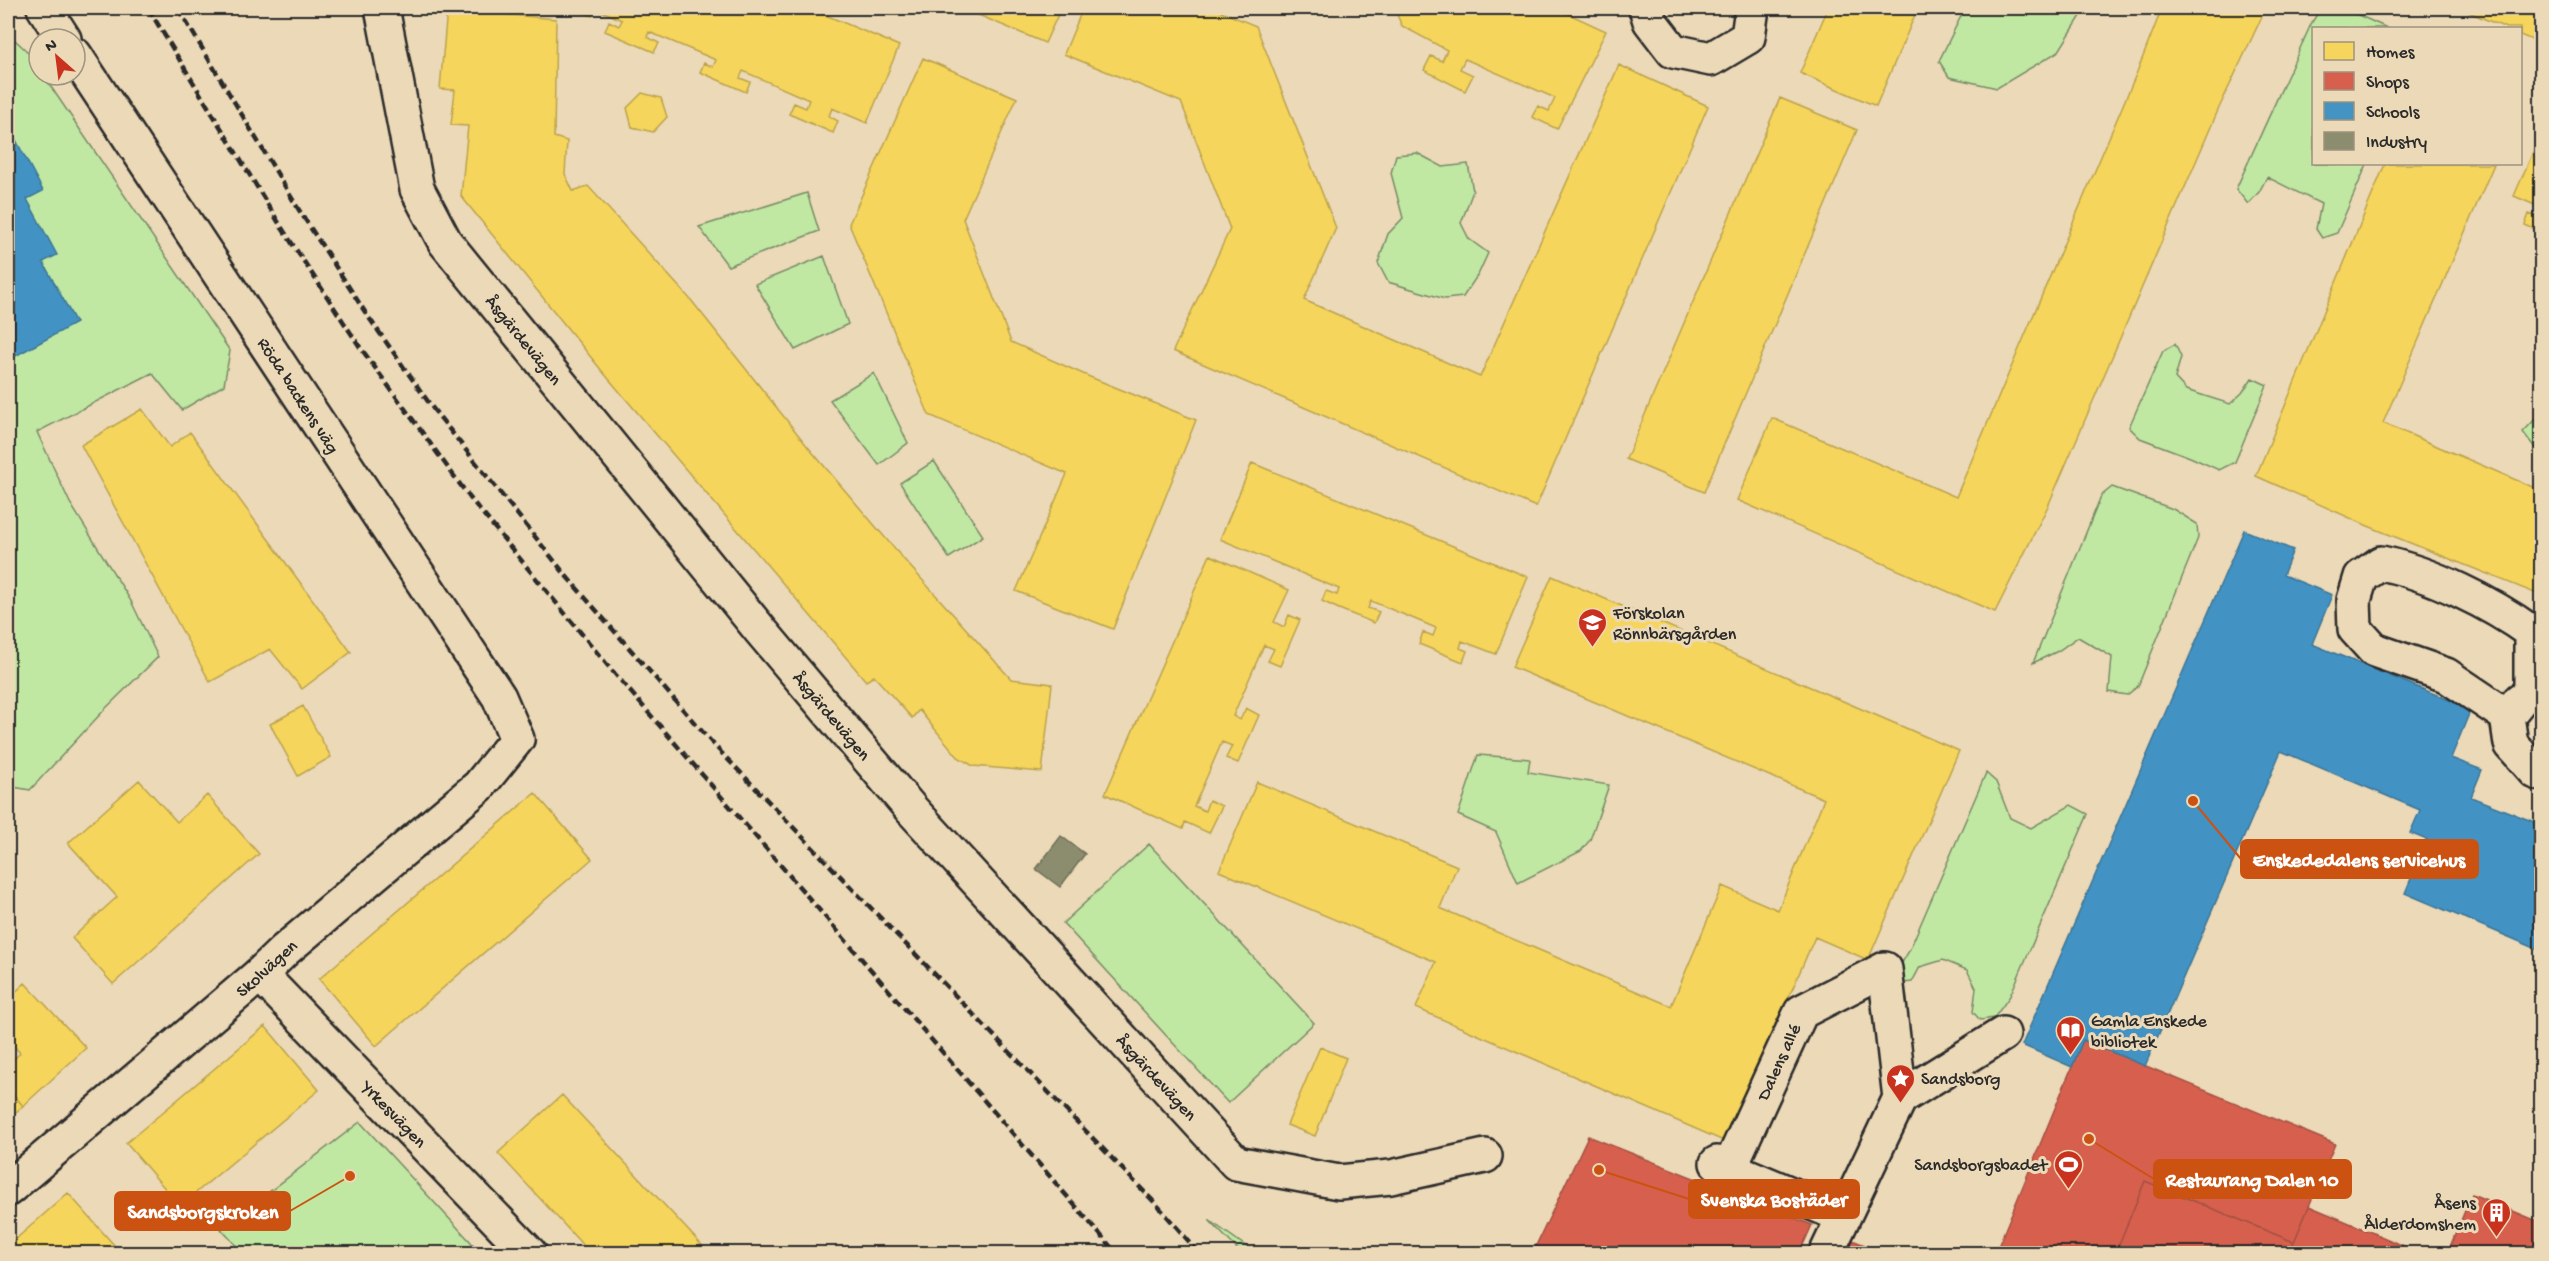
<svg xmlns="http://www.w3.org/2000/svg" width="2549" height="1261" font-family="'Gochi Hand',sans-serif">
	<rect width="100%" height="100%" fill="#ecd9b7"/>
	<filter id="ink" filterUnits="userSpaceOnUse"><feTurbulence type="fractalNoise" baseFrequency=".0167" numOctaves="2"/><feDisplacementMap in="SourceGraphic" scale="12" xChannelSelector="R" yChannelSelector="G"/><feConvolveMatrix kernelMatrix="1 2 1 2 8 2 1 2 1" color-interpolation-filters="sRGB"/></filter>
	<g filter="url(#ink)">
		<!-- green -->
		<path fill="#c1e8a2" stroke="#768a66" stroke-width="1.5" d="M1965,8H2086L2059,51L1997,88L1949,77L1939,61Z
			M2321,8L2345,9L2387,28H2314V164H2367L2337,233L2322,238L2316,229L2321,204L2267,177L2259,192L2248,204L2236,189L2312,22Z
			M8,34C19,44 39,58 39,75H43L230,351L224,385L182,410L152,373L37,432L70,503L131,601L158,657L106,708L30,790L8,786Z
			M1417,153L1443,167L1468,164L1473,191L1461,223L1469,239L1488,253L1479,273L1463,297L1445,299L1388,282L1378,263L1388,234L1403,218L1391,173L1396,155Z
			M807,193L819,231L728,266L699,227Z
			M824,256L848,324L795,350L755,284Z
			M2175,344L2181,357L2175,378L2186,390L2230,404L2242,393L2252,378L2267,385L2235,462L2219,470L2190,457L2140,438L2129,427L2163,351Z
			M874,373L908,443L879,465L830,400Z
			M2541,413V451L2535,448L2523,432Z
			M934,461L983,536L949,558L900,483Z
			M2112,487L2173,509L2197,524L2198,538L2138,686L2127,695L2109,692L2112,657L2078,637L2058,651L2033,663L2101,496Z
			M1478,755L1530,759L1528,772L1609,785L1590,840L1581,851L1518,883L1496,832L1458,815Z
			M1986,773L1996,782L2010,818L2031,828L2071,805L2088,814L2010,996L1994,1018L1980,1020L1973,1012L1976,988L1967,970L1943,960L1920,967L1912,982L1895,984L1897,971L1909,951Z
			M1149,844L1314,1023L1228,1103L1063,923Z
			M360,1122L481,1253H243L221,1229Z
			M1209,1220L1254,1252L1256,1253H1241Z"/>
		<!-- homes -->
		<path fill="#f6d55c" stroke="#b9a24d" stroke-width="1.5" d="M573,8H809L899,46L867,123L832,108L829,116L838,121L833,133L789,114L794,103L806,108L809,100L743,71L740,78L750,82L746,92L700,72L704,63L713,67L716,60L649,32L647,37L659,43L654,52L605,31L609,21L619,26L622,20L595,8L592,16Z
			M962,8H1061L1045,43Z
			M1083,8H1213L1256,26L1336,228L1304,300L1480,377L1619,65L1708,106L1536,507L1173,351L1230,229L1181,102L1064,54Z
			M1394,8H1556L1606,31L1557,129L1532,117L1538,106L1549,111L1555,98L1465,59L1460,69L1473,75L1465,91L1424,70L1431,56L1442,61L1447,50L1402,26Z
			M1828,8H1918L1876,106L1800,73Z
			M2162,8H2266L2219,108L2048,506L1995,612L1737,500L1772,418L1956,497L2137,72Z
			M2459,8H2542V44L2520,35V28H2506Z
			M447,9L556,19L554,137L567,141L565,174L573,191L588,186L691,300L808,447L899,554L1011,679L1052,684L1042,772L973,766L958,757L919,710L912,718L874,676L866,681L602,371L461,196L468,126L451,125L455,90L440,89Z
			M923,58L1017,98L963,219L1011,342L1090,377L1196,420L1113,629L1016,591L1067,474L929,415L849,224Z
			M642,93L661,98L667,117L653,132L632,127L627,108Z
			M1780,98L1857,130L1704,492L1626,459Z
			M2542,131V208L2514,196Z
			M2385,164H2494L2383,423L2542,491V596L2368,526L2256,476Z
			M2529,214L2540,218L2542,214V232L2525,225Z
			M142,409L170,447L190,432L351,652L302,689L270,649L210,682L81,445Z
			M1252,463L1528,577L1496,654L1462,641L1460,648L1467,651L1463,662L1419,644L1423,632L1433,636L1436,628L1371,601L1368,608L1379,612L1374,623L1339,609L1322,601L1326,591L1337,595L1339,589L1220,539Z
			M1210,555L1289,590L1274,622L1284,627L1289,615L1300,620L1280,666L1268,661L1274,649L1264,645L1233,716L1240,720L1246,708L1259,715L1238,763L1226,758L1232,746L1222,742L1194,806L1205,811L1209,800L1222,806L1209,833L1185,822L1183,829L1105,794Z
			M1552,576L1959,751L1868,960L1815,937L1726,1142L1416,1008L1436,962L1219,871L1257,782L1457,866L1440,908L1671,1006L1722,886L1778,910L1824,799L1512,667Z
			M303,706L331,757L298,776L270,724Z
			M139,780L177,822L207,795L259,854L113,984L72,938L117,897L68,843Z
			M535,793L592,859L376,1046L319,979Z
			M25,983L86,1048L23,1106L8,1088V1065L20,1053L8,1039V999Z
			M265,1026L319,1090L180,1206L126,1143Z
			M1320,1047L1346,1058L1315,1136L1287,1125Z
			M8,1088L23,1106L8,1119Z
			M562,1095L710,1254H591L498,1153Z
			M68,1193L122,1254H8V1246Z"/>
		<!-- shops -->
		<path fill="#d6604d" stroke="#a35043" stroke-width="1.5" d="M2083,1040L2335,1144L2294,1242L2145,1181L2115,1254H1995Z
			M1588,1136L1812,1225L1799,1254H1532Z
			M2145,1181L2294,1242L2289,1254H2115Z
			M2472,1194L2542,1223V1254H2447Z
			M2309,1206L2423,1254H2289Z
			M1850,1239L1886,1254H1843Z"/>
		<!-- schools -->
		<path fill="#4393c3" stroke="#3c7495" stroke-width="1.5" d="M8,125L43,191L27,199L57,255L43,262L76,323L8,360Z
			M2244,530L2293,550L2283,575L2332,595L2312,644L2471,709L2451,758L2482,770L2471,797L2542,825V951L2405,893L2427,840L2410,833L2420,810L2281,751L2145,1066L2083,1040L2072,1067L2022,1045Z"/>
		<!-- industry -->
		<path fill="#8c8c6e" stroke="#6f6f5a" stroke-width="1.5" d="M1061,836L1085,854L1060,887L1036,869Z"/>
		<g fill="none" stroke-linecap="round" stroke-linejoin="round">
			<defs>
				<g id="minor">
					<path d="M44,8L64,39"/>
					<path id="s1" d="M382,8L417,189L445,242L761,631L912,810L1236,1163L1339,1182L1391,1177L1485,1156"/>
					<path d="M1646,8L1650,21L1673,51L1711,59L1748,37L1752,8"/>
					<path d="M2520,700L2507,716L2511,744L2536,772L2542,774"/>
					<path d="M2507,716L2446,675L2374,650L2355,629L2354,600L2361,577L2381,563C2430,573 2491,603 2531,632V686"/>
					<path id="s2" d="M260,974L530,1254"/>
					<path d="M1900,1098L2003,1034"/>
					<path d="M1717,1163L1843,1216"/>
					<path id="s3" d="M1729,1169L1801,1012L1885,969L1900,1098L1826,1254"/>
					<path id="s4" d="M8,1189L260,974L285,950L479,786L517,739L499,697L75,55"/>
				</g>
			</defs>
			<!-- minor casing -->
			<use href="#minor" stroke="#2b2b2b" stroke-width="38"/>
			<!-- minor -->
			<use href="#minor" stroke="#ecd9b7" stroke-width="33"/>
			<!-- rail -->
			<path stroke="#2b2b2b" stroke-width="4.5" stroke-dasharray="9 4.5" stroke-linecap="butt" d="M148,8L282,228L360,347L470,498L609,667L1117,1254
				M178,8L299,210L367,315L434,410L568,578L714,745L1158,1206L1200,1254"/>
		</g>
	</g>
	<!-- icons -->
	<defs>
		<symbol id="school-pin" viewBox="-11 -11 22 30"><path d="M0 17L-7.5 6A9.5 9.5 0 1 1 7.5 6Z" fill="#c8321e" stroke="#ecd9b7"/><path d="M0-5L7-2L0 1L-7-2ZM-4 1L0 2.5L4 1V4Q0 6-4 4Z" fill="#fff"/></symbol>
		<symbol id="library-pin" viewBox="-11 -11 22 30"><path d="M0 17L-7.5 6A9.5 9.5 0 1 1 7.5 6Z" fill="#c8321e" stroke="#ecd9b7"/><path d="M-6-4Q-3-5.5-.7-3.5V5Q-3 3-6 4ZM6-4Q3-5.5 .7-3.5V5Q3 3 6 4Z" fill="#fff"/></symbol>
		<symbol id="sight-pin" viewBox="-11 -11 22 30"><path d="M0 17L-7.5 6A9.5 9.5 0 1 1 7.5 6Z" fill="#c8321e" stroke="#ecd9b7"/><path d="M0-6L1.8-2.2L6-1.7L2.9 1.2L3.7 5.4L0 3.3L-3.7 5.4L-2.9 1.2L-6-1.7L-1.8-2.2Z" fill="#fff"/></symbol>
		<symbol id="stadium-pin" viewBox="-11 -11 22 30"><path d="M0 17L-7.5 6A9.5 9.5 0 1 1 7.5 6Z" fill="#c8321e" stroke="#ecd9b7"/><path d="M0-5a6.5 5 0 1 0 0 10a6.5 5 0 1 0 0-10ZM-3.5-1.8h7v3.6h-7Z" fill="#fff"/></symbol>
		<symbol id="building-pin" viewBox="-11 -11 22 30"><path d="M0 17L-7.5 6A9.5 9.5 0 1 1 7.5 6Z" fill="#c8321e" stroke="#ecd9b7"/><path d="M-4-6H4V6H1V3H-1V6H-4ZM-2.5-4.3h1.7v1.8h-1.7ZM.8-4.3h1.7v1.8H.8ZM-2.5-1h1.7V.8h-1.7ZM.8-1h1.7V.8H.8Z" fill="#fff"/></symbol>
	</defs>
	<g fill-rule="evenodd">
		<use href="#school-pin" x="1576" y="606" width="33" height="45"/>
		<use href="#library-pin" x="2054" y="1014" width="33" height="45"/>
		<use href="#sight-pin" x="1884" y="1062" width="33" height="45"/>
		<use href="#stadium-pin" x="2052" y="1148" width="33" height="45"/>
		<use href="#building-pin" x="2480" y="1196" width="33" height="45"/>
	</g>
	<g text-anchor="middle" stroke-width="6" stroke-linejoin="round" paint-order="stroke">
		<!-- street labels -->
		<g font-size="18" fill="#2b2b2b" stroke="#ecd9b7">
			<text dy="6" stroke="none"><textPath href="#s1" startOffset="370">Åsgärdevägen</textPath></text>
			<text transform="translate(299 395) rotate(57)" y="6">Röda backens väg</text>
			<text dy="6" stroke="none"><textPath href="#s1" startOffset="856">Åsgärdevägen</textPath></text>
			<text dy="6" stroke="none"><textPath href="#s4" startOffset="340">Skolvägen</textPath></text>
			<text dy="6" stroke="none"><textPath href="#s3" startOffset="118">Dalens allé</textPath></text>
			<text dy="6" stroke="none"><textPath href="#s1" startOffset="1342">Åsgärdevägen</textPath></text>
			<text dy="6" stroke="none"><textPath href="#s2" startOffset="194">Yrkesvägen</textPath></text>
		</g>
		<!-- poi labels -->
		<g font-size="18" fill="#2b2b2b" stroke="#ecd9b7" text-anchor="start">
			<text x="1613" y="618">Förskolan<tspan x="1613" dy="21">Rönnbärsgården</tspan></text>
			<text x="2091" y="1026">Gamla Enskede<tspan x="2091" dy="21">bibliotek</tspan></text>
			<text x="1921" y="1084">Sandsborg</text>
			<text x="2047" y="1170" text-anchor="end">Sandsborgsbadet</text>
			<text x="2476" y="1208" text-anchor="end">Åsens<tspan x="2476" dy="21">Ålderdomshem</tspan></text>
		</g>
	</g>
	<!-- callouts -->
	<path fill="none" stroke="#cc5211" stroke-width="2" d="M2193 801L2241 859M2089 1139L2154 1179M1599 1170L1689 1199M350 1176L290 1211"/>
	<g fill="#cc5211" stroke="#ecd9b7" stroke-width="2">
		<circle cx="2193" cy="801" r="6"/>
		<circle cx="2089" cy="1139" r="6"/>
		<circle cx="1599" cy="1170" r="6"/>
		<circle cx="350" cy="1176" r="6"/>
	</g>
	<g fill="#cc5211" stroke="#cc5211" stroke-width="2">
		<rect x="2241" y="840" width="237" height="38" rx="6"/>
		<rect x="2154" y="1160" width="197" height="38" rx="6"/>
		<rect x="1689" y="1180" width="170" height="38" rx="6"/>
		<rect x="115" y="1192" width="175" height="38" rx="6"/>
	</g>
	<g font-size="20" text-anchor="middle" font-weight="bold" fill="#fff">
		<text x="2359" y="866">Enskededalens servicehus</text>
		<text x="2252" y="1186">Restaurang Dalen 10</text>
		<text x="1774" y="1206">Svenska Bostäder</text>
		<text x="203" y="1218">Sandsborgskroken</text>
	</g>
	<!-- margin -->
	<rect width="2549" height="1261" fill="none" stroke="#ecd9b7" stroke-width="30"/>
	<rect x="15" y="15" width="2519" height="1231" fill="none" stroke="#2b2b2b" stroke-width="2" filter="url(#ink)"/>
	<!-- legend -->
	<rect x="2312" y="27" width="210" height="138" fill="#ecd9b7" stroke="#9f937f" stroke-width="1.5"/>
	<rect x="2324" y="42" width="30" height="18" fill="#f6d55c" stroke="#9f937f" stroke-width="1.5"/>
	<text x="2366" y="57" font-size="18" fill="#2b2b2b">Homes</text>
	<rect x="2324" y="72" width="30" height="18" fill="#d6604d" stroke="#9f937f" stroke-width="1.5"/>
	<text x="2366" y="87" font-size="18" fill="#2b2b2b">Shops</text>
	<rect x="2324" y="102" width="30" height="18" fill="#4393c3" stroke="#9f937f" stroke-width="1.5"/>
	<text x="2366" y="117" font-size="18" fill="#2b2b2b">Schools</text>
	<rect x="2324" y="132" width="30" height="18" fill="#8c8c6e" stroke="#9f937f" stroke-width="1.5"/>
	<text x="2366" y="147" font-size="18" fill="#2b2b2b">Industry</text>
	<!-- north arrow -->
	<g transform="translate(57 57) rotate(332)"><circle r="28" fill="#ecd9b7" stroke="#9f937f" stroke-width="1.5"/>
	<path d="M0-4.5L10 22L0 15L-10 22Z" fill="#c8321e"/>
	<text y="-9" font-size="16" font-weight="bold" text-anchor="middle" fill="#2b2b2b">N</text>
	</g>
</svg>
